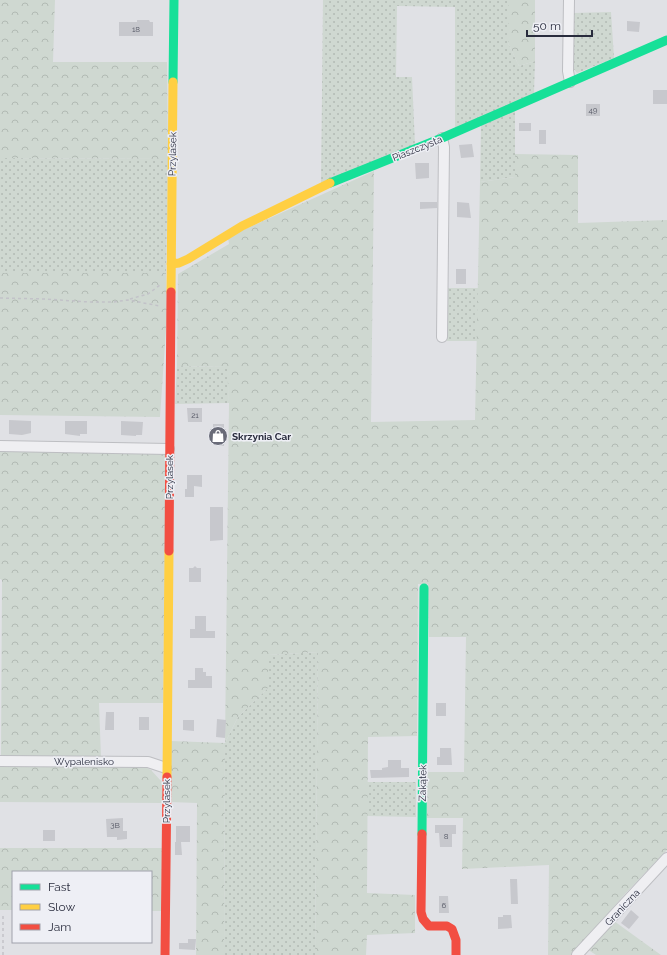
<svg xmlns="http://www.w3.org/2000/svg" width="667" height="955" font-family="Raleway,sans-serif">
	<defs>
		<pattern id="grass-dots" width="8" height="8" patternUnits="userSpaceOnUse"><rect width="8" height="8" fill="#cfd8d1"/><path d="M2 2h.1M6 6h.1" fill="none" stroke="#b2bab4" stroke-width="1.8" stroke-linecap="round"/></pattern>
		<pattern id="forest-crowns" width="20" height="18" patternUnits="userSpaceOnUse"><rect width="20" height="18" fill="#cfd8d1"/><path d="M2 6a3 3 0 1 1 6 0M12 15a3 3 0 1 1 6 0" fill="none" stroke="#b2bab4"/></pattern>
	</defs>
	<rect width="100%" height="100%" fill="#e0e1e5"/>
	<!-- grass -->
	<path fill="url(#grass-dots)" d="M323,0H508V43L519,66L535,61L534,94L455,129V7L397,6L396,77H412L415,145L321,184Z
		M611,12L614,58L577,73L573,68V13Z
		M515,109V177L480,182L481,125Z
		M0,158L168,159L166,273H0Z
		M447,288H478V341H447Z
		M177,366L228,367L229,403L175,404Z
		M318,652L315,955H224L225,743L238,717L268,688V655Z
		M367,782H416V817L367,816Z"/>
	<!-- forest -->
	<path fill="url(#forest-crowns)" d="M0,0H55L53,62H167L168,159L0,158Z
		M508,0H535V61L519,66L508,43Z
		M515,154L578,155V223L667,220V850L624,895L572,955H548L549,865L462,869L463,818H427V772H464L466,637H429L428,584H418L417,736L368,737L367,893L415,895V933L367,935L366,955H315L318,652L268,655V688L238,717L225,743L224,955H196L197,803L170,802L171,741L225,743L229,403L227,367L177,366L178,274L229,244L228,237L374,171L371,422L475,420L480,182L515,177Z
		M0,273H166L167,315L160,417L0,415Z
		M0,450L166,452L163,703H99L101,757H1L2,580L0,579Z
		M0,765L143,766L151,770L162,782L163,803L0,802Z
		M0,848H162L161,911H151V872H13V910H0Z
		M614,921L661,955H596L587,949Z"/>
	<!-- building -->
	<path fill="#c7c8cd" d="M137,20H149L150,22H153V36H119V22H137Z
		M627,21L640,22L639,32L627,31Z
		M653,90H667V104H653Z
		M586,104H600V116H586Z
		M519,123H531V131H519Z
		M539,130H546V144H539Z
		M472,144L474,157L461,158L459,145Z
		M415,163H429V178L416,179Z
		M420,202H437V208L420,209Z
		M457,202L469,203L471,218L457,217Z
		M456,269H466V284H456Z
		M187,408H202V422H188Z
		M9,420L31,421V433L22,435L9,434Z
		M65,421H87V434H80V436L65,434Z
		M121,421L143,422L142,435H136V436L121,435Z
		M213,424H224V446L213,445Z
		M187,475H202V487L194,486V497H185V489H187Z
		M210,507H223V540L210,541Z
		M195,566L197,568H201V582H189V568H193Z
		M195,616H206V631H215V638H190V629H195Z
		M195,668H203V672H206V676H212V688H188V680H195Z
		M436,703H446V716H436Z
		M106,712H114V730H105Z
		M139,717H149V730H139Z
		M217,719L226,720L225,738L216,737Z
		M183,720H194V731L183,730Z
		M440,748H451L452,765H437V757H440Z
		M388,760H401V768H409V777L371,778L370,770H382V768L388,767Z
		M123,818V831H127V839L117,840V837H107L106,819Z
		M435,825H456V834H452V847H440L439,833H435Z
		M176,826H190V842H176Z
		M43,830H55V841H43Z
		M175,842H181L182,855H175Z
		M510,879H517L518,904H511Z
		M439,896H448L449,913H439Z
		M631,910L639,917L629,929L621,923Z
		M503,915H511L512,928L498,929V917H503Z
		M188,939H196L195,950L179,949V943H188Z"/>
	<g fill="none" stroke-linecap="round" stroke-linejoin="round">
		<defs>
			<path id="street" d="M569,0L568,71L570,82
				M442,138L444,147L442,337
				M0,446L169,449
				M0,761L148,762L166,768
				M577,955L667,858"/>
		</defs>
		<!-- street casing -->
		<use href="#street" stroke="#bdbec2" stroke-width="12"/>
		<!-- path -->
		<path stroke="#c2c2c8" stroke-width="1.5" stroke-dasharray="3 3" stroke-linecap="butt" d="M0,298L45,299L89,302H113L128,300L160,306
			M130,299L148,294L160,285
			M3,955V913"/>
		<!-- street -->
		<use href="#street" stroke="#efeff2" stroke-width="10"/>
		<!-- fast -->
		<path stroke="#16e098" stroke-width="9" d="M173,82L174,0
			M330,183L442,138L667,40
			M422,834L424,588"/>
		<!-- slow -->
		<path stroke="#ffcf43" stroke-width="9" d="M171,264L179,263L188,259L242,226L330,183
			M171,292L173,82
			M167,777L169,551"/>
		<!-- jam -->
		<path stroke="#f24e42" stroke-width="9" d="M169,551L171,292
			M422,834L421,912L423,919L429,926H447L452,929L456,940V955
			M165,955L167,777"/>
	</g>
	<!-- icons -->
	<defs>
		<symbol id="shop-disc" viewBox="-11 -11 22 22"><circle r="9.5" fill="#696b78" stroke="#eeeff5"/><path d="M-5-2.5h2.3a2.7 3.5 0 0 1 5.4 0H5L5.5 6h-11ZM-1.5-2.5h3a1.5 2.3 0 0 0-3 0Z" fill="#fff"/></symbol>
	</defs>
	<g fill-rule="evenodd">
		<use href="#shop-disc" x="207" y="425" width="22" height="22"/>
	</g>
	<g text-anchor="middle" stroke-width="3" stroke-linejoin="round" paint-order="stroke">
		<!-- number labels -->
		<g font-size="8" fill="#525562">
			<text x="136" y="32">18</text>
			<text x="593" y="113">49</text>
			<text x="195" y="418">21</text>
			<text x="115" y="828">3B</text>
			<text x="446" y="839">8</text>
			<text x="444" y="908">6</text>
		</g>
		<!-- street labels -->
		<g font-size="10" fill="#292c3d" stroke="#eeeff5">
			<text transform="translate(417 148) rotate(-22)" y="4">Piaszczysta</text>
			<text transform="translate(172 154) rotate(-89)" y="4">Przylasek</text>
			<text transform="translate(169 477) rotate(-90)" y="4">Przylasek</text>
			<text x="84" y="765">Wypalenisko</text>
			<text transform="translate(422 783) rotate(-89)" y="4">Zakątek</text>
			<text transform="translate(166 801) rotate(-90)" y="4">Przylasek</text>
			<text transform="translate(622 907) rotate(-47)" y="4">Graniczna</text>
		</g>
		<!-- poi labels -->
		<g font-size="10" font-weight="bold" fill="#292c3d" stroke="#eeeff5" text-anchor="start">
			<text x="232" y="440">Skrzynia Car</text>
		</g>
	</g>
	<!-- legend -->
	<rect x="12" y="871" width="140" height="72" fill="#eeeff5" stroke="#9fa1ab"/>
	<rect x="20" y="884" width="20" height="6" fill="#16e098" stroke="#9fa1ab"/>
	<text x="48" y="891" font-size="12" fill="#292c3d">Fast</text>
	<rect x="20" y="904" width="20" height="6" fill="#ffcf43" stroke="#9fa1ab"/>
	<text x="48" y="911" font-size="12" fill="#292c3d">Slow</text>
	<rect x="20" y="924" width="20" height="6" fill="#f24e42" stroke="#9fa1ab"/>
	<text x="48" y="931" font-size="12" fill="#292c3d">Jam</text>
	<!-- scale -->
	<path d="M527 30v6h65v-6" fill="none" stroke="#292c3d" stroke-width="2"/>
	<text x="533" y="30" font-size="12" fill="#292c3d" stroke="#eeeff5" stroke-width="3" paint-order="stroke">50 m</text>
</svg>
